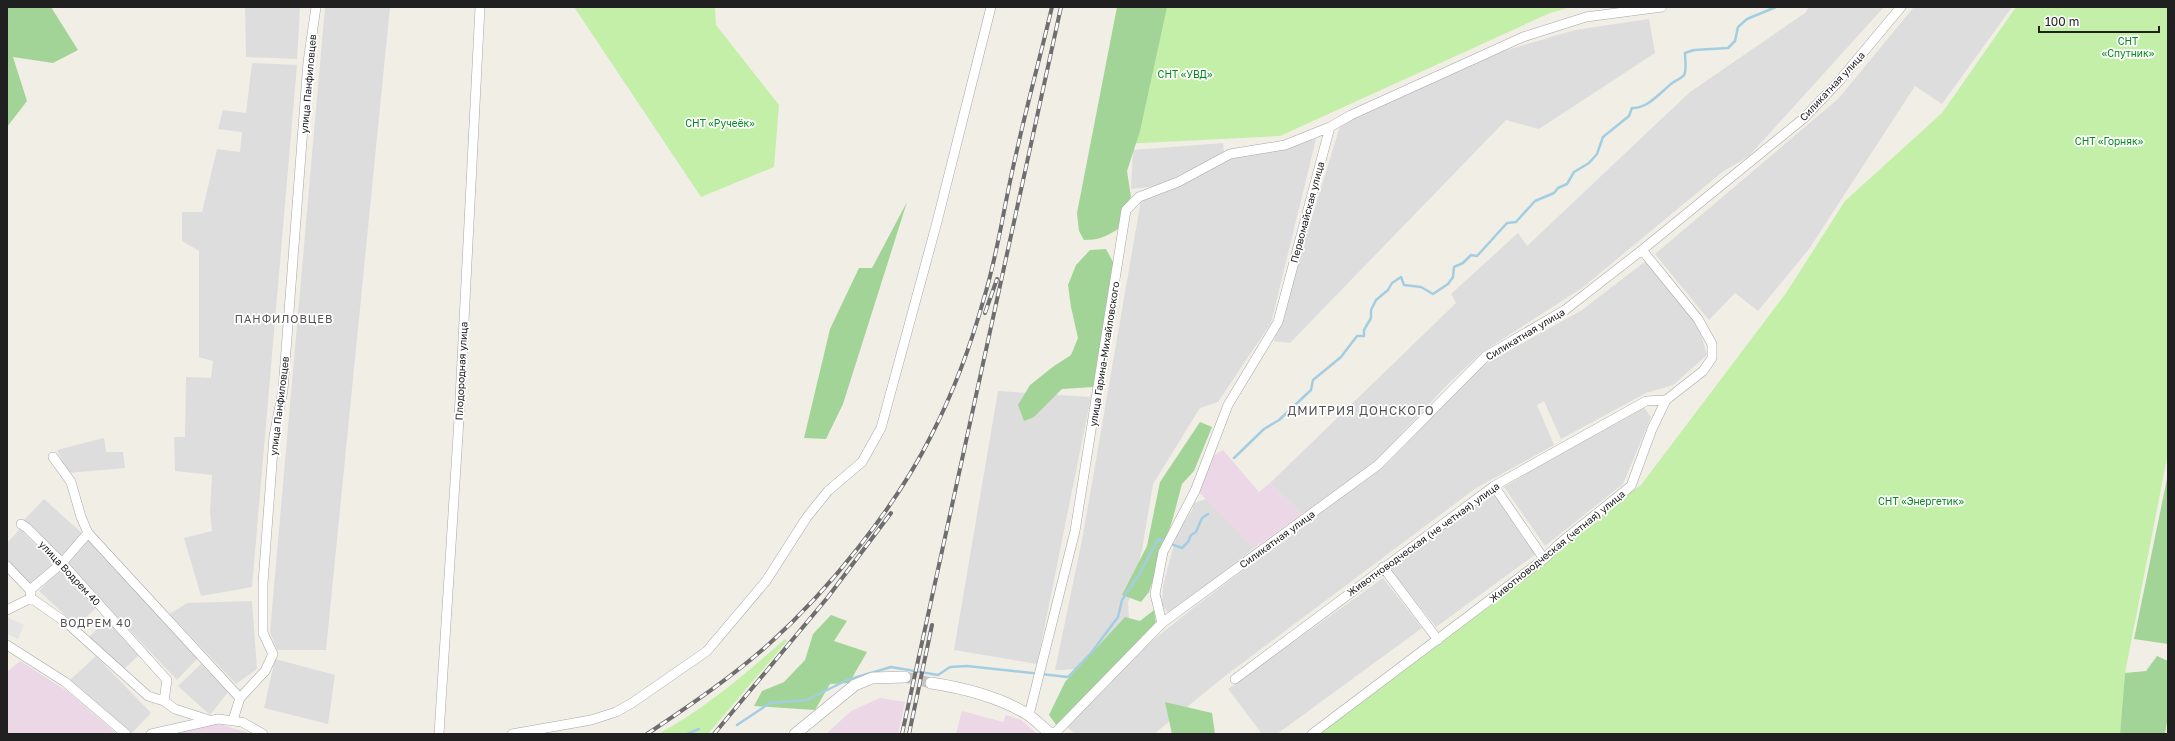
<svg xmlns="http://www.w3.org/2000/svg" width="2175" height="741" font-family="'Golos Text',sans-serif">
	<rect width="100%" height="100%" fill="#f1eee6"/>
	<!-- residential -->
	<path fill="#dedddd" d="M245,7H300L297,59L246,57Z
		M325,7H390L326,650H277L270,632Z
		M1809,7H1884L1749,156L1721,173L1582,288L1481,353L1447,385L1374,463L1302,514L1270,483L1456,303L1451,294L1518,233L1527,246L1690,92L1805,13Z
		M1914,7H2012L1942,104L1915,86L1809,249L1758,311L1735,293L1709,320L1655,254L1838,99Z
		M1649,19L1655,53L1539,129L1506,120L1290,343L1274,341L1341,123L1480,58L1575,30Z
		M252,63L297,65L252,587L201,596L184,538L212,531L210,513L212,475L175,471L174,437H185L186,377L211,378L213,361L199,357V251L182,241V212H202L217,149L240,152L242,132L218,129L223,110L246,113Z
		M1316,139L1271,323L1218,402L1200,408L1153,484L1142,550L1128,603L1129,619L1083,669L1055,670L1083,535L1141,200L1234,155Z
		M1223,143L1224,153L1158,186L1131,189L1133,150Z
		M1647,260L1697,321L1707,355L1673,385L1646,393L1561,439L1544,401L1537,405L1554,445L1476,488L1225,676L1154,734H1075L1066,726L1137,653L1197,605L1387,464L1480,367L1582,310Z
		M998,391L1091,397L1037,664L954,650Z
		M1643,406L1651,417L1623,484L1545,546L1504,487Z
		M104,438L106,452H123L125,468L68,473L57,450Z
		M1493,492L1536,554L1436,627L1389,568Z
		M44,499L84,535L62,558L24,520Z
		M1206,499L1254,548L1169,614L1162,605L1163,586L1177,533L1192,510L1194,503Z
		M20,529L56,565L33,586L7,560V543Z
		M88,540L198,658L177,680L66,563Z
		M62,567L98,606L77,626L39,591Z
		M1383,578L1422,628L1277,734H1262L1228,689Z
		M252,601L257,669L236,684L170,614L187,603Z
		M109,617L141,653L123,670L87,639Z
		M96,656L151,713L132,733L70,680Z
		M275,659L335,675L328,724L264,708Z
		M201,664L228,692L210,715L178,686Z"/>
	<!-- industrial -->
	<path fill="#ebd7e5" d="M1223,450L1259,492L1270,483L1302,514L1254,548L1199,492L1211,457Z
		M20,661L67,691L117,734H7V672Z
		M880,698L905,702L898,734H826L851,711Z
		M962,711L1003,722L1006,715L1021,720L1037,734H956Z
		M211,724L223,725L251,734H174Z"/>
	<!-- grass -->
	<path fill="#c4efa8" d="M574,7H715L716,25L779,105L774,167L701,197Z
		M1128,7H1571L1550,13L1280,136L1102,145Z
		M2016,7H2168V453L2125,673L2120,734H1309L1641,485L1786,293L1845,201L1942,113Z
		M785,639L787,641L708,734H658C705,709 745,674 785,639Z"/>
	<!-- forest -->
	<path fill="#a3d497" d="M7,7H51L78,50L53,63L13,57L27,101L7,127Z
		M1117,7H1167L1140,131L1127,171L1131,197L1121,212L1118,229C1106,237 1098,240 1084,240L1079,231L1077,213Z
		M907,202L843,404L826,439L804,438L830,329L859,268H872Z
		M1106,249L1113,262L1093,387L1062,389L1034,417L1024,421L1018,405L1030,385L1054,366L1071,355L1078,338L1071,307L1068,285L1076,265L1090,250Z
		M1200,422L1212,427L1194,471L1182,484L1173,518L1149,592L1141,602L1122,595L1147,546L1160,482Z
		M2168,474V644L2134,639Z
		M1154,610L1156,624L1057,726L1049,715L1065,682L1125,617L1140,621Z
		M831,615L847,621L834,641L867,652L849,683L830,684L815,710L754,706L762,691L784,682L805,660L813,634Z
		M2157,656L2168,661V716L2165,734H2120L2125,673L2146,671Z
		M1165,702L1212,713L1215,734H1172Z"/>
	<!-- parking -->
	<path fill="#e4e4e4" d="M7,617L24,625L18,639L7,634Z"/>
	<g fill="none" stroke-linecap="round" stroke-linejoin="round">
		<!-- stream -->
		<path stroke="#a3cee2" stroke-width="2.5" d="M1234,458L1264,429L1279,420L1311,390L1313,380L1341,357L1357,336H1364V330L1371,318V310L1376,300L1388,290L1392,283L1401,277L1404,285L1421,287L1433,294L1448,284L1453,277L1454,267L1463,263L1471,255L1477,256L1507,223L1516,222L1535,201L1554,193L1558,188L1567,184L1574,172L1589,163L1597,154L1603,137L1629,116L1632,108C1647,109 1660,93 1671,84C1674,81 1681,79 1684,75C1687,70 1685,60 1685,53L1694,50L1728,48L1735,41L1738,27L1747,19L1776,7
			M737,725L770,703L807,700L847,680L891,667L938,675L950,667L967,666L1068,677L1091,653L1118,617L1122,600L1140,573L1158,539L1182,548L1188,542L1191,535L1196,532L1202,518L1208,514
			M687,734L699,729"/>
		<!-- tertiary-tunnel -->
		<path stroke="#c7c5be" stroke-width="11" stroke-dasharray="11 5.5" stroke-linecap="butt" d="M905,677L931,683"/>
		<defs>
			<path id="minor" d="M53,457L71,482L81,517L88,533L240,698
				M1494,486L1544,559
				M21,524L27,528L62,563L167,680L164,701
				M7,566L30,590L31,598L68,624L148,696L164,701L175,709L209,720
				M1383,567L1438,640
				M30,590L62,563L88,533
				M7,610L31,598
				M1162,623L1155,594L1163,552L1195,491L1228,405L1278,322L1330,127L1351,115L1523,37L1586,17L1662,7
				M7,645L65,682L126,734
				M1235,679L1494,486L1646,401L1666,400
				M1029,715L1075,531L1126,210L1139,197L1178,182L1230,154L1285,145L1330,127
				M233,720L240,698L265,671L273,654L263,633V583L274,436L283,390L308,62L316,7
				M151,734L218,719L242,722L263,734
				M439,734L459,419L480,7
				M512,734L591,720L616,712L632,703L707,651L766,581L807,517L828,491L862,462L881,428L937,222L991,7
				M1054,734L1162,623L1378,465L1486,356L1565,310L1642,250L1804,118L1840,80L1901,7
				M1312,734L1544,559L1559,544L1631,486L1652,429L1666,400L1703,371L1712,358V344L1698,319L1642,250"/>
			<path id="tertiary" d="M931,683C964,688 999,697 1027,714C1036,720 1043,728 1051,734
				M795,734L855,685L872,678L905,677"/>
		</defs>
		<!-- minor casing -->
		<use href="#minor" stroke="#a7a7a7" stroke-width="10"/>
		<!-- tertiary casing -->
		<use href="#tertiary" stroke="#a7a7a7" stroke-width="12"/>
		<!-- minor -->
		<use href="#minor" stroke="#fff" stroke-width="9"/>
		<!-- tertiary -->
		<use href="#tertiary" stroke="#fff" stroke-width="11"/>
		<defs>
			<path id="rail" d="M985,313L997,279
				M647,734C689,706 732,677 769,644C829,590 895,508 931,436C953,393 971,345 984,298C998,253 1004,205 1015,159C1026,108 1040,58 1052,7
				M714,734L828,597L891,513
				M902,734L1061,7
				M909,734L932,625"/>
		</defs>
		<!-- rail casing -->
		<use href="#rail" stroke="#6e6e6e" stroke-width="4"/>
		<!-- rail -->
		<use href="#rail" stroke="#fff" stroke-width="2.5" stroke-dasharray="8" stroke-linecap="butt"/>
	</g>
	<g text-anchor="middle" stroke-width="3.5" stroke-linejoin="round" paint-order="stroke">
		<!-- park labels -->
		<g font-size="10" fill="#03891b" stroke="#fff">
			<text x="2128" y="45">СНТ<tspan x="2128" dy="12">«Спутник»</tspan></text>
			<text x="1185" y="78">СНТ «УВД»</text>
			<text x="720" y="127">СНТ «Ручеёк»</text>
			<text x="2109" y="145">СНТ «Горняк»</text>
			<text x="1921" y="505">СНТ «Энергетик»</text>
		</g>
		<!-- street labels -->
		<g font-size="10" fill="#202020" stroke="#fff">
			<text transform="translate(308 84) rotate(-85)" y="4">улица Панфиловцев</text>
			<text transform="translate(1832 86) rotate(-47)" y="4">Силикатная улица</text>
			<text transform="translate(1307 212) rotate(-75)" y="4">Первомайская улица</text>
			<text transform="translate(1525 334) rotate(-31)" y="4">Силикатная улица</text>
			<text transform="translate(1104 354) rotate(-81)" y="4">улица Гарина-Михайловского</text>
			<text transform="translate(461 371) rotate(-87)" y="4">Плодородная улица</text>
			<text transform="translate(279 406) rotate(-83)" y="4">улица Панфиловцев</text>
			<text transform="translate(1277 539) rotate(-36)" y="4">Силикатная улица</text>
			<text transform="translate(1423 539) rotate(-36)" y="4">Животноводческая (не четная) улица</text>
			<text transform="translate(1557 546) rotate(-39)" y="4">Животноводческая (четная) улица</text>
			<text transform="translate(70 573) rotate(47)" y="4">улица Водрем 40</text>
		</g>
		<!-- neighbourhood labels -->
		<g font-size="11" letter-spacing="1" fill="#535353" stroke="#fff">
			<text x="284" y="323">ПАНФИЛОВЦЕВ</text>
			<text x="96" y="627">ВОДРЕМ 40</text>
		</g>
		<!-- quarter labels -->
		<g font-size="12" letter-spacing="1" fill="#535353" stroke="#fff">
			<text x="1361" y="415">ДМИТРИЯ ДОНСКОГО</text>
		</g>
	</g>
	<!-- border -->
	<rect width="2175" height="741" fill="none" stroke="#202020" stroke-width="16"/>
	<!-- scale -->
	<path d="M2039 26v6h120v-6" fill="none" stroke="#202020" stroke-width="2"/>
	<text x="2045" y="26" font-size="12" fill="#202020" stroke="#ffffff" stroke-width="3" paint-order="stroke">100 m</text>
</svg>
